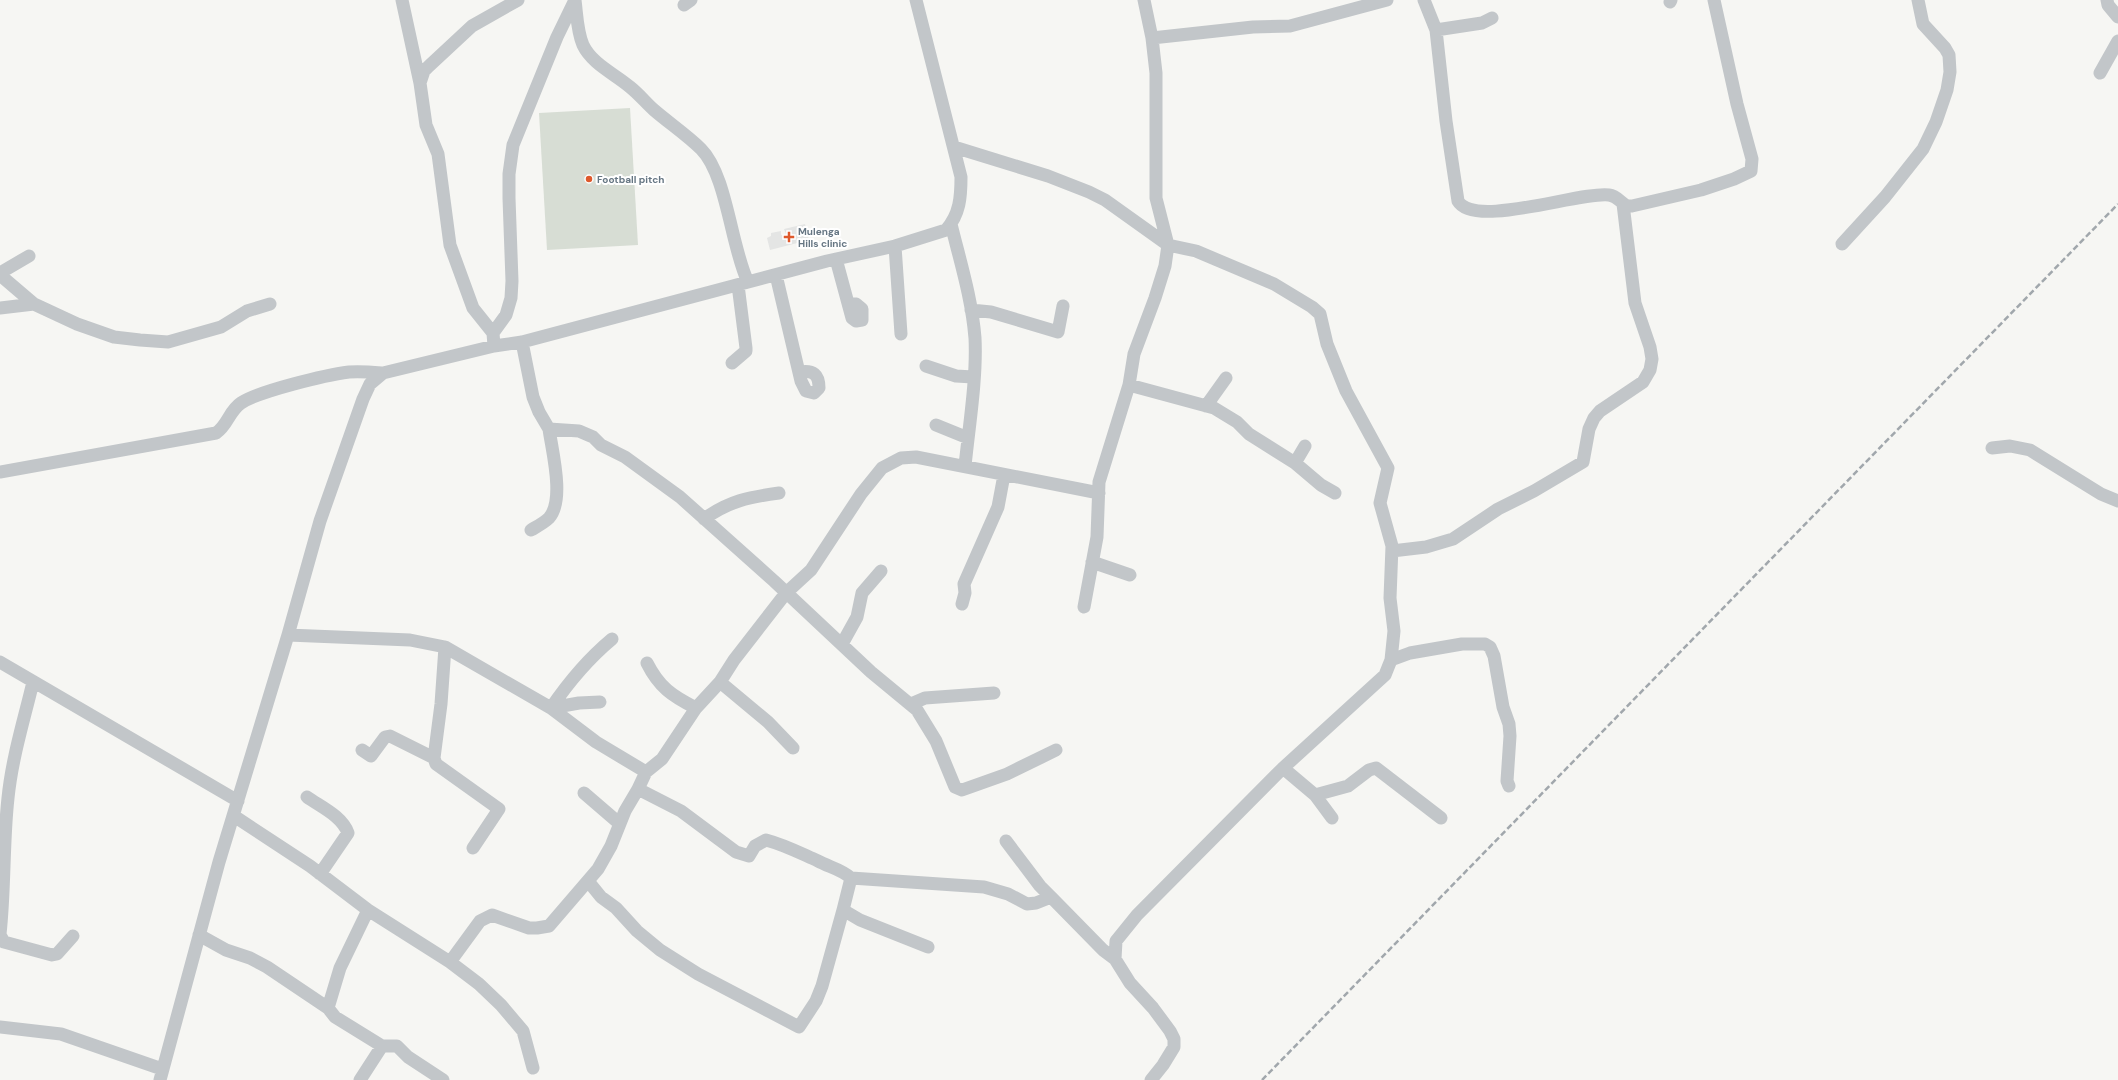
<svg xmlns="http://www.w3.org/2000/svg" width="2118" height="1080" font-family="'DM Sans',sans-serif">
	<rect width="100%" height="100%" fill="#f6f6f3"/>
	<!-- built -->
	<path fill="#e4e5e4" d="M805,224L809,240L770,250L767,238L771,236V233L781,231V235L786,234L784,229Z"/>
	<!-- green -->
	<path fill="#d7ddd4" d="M630,108L638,245L547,250L539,113Z"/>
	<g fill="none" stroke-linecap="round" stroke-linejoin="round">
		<!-- minor -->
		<path stroke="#c2c6c9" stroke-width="13" d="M402,0L420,83
			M575,0C577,15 577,31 583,45C592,64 615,74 630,87C639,94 646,103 654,110C669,123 687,135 701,149C727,175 731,247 748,282
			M1424,0L1436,30L1446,121L1458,201C1474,229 1581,191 1609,195C1617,196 1620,202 1627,206H1632L1701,190L1734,179L1751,171L1752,159L1737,104L1714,0
			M2107,0L2108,5L2118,17
			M1670,2L1671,0
			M684,5L691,0
			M1436,30L1482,23L1492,18
			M1152,38L1253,27L1290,26L1387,0
			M2100,73L2118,41
			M954,147L1048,176L1089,192L1105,200L1168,245L1196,251L1274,284L1312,307L1320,314L1327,344L1346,391L1388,468L1380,503L1392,546L1390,598L1394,631L1391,660L1385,675L1283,768L1137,915L1116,941L1115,959
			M951,224C960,261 972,299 975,338C977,378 969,426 965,466
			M1842,244L1885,197L1923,149L1936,122L1947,90L1950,72L1949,55L1945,48L1923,24L1918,0
			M895,246L901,334
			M836,259L852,318L856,321L862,320V309L856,304L848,303
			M0,273L29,256
			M0,275L34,304L77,324L114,337L140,340L168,342L221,327L247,311L270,304
			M776,275L801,381L806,391L814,393L819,388C819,374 813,370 800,372
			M0,308L34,304
			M971,310L991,312L1058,332L1063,306
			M493,333L506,315L511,298L512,281L509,198V174L513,145L557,37L575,0
			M522,342L533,397L539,412L549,429L579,431L593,437L601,445L625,457L680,497L774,581L871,672L917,710L936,741L955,787L962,790L1007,774L1056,750
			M494,346L493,333L473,308L450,245L438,154L426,125L420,83L424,71L429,66L472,26L518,0
			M732,363L746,351V348L738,285
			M926,366L956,376L973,377
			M1129,385L1214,408L1237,422L1249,434L1295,463L1321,485L1335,493
			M1206,406L1226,378
			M936,425L968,438
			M1992,448L2010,446L2030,450L2101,494L2118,501
			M1295,463L1305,446
			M0,472L216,433C228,425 229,411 241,403C259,391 326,375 349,372C360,371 371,372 383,373
			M704,519C729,501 749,497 779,493
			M531,530C536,527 544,523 549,518C565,500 552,451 549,429
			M1392,551L1426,547L1453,539L1498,509L1534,491L1583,462L1589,429L1594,418L1600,411L1643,382L1650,370L1652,359L1650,347L1635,303L1623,204
			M1092,562L1130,575
			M962,604L965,593L964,584L998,507L1004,475
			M1084,607L1097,537L1099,482L1129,385L1134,354L1155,298L1165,266L1168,245L1156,198V73L1152,38L1144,0
			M288,635L410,640L445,647L551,708L596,742L646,772
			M842,644L857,617L862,593L881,571
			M445,647L441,704L434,758L436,764L499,809L473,848
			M1391,660L1410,653L1462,644H1485L1490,647L1494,656L1503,707L1509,724L1510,736L1507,781L1509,786
			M0,662L238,801
			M647,663C659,687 672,696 696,708
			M720,682L768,722L793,748
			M911,704L925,698L994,693
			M551,708C568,683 588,659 612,639
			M551,708L579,703L600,702
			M362,750L371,756L385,737L390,736L434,758
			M1283,768L1315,795L1332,818
			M584,793L620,824
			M1315,795L1348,786L1369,770L1376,768L1441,818
			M307,797C321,807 342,816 348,833L320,874
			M234,816L310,866L368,910L450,962L479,984L501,1005L523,1031L533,1068
			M1006,841L1040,886L1051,897
			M851,878L984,887L1008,894L1027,904L1036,903L1051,897L1103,950L1115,959L1130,983L1153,1008L1170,1031L1174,1039V1047L1163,1065L1151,1080
			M588,881L601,897L616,908L637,931L660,950L698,974L799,1027L816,1001L822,986L843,910L851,878C841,869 829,867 818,861C800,853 785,845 766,840L755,846L749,856L736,852L681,811L638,789
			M843,910L860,920L928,947
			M0,934C5,889 3,843 8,798C12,758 24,720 33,682
			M0,935L4,942L52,955L57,954L73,936
			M199,935L226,950L250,958L267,967L328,1008L335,1017L382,1046L360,1080
			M450,962L480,921L492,915L529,928H537L549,926L598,869L611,846L625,811L638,789L646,772L662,759L696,708L720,682L734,660L786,593L811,570L861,494L882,468L901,458L916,457L1099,493
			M328,1008L340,968L368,910
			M0,1027L61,1034L162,1069
			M382,1046H397L408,1057L443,1080
			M160,1080L219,862L288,635L320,521L363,399L370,384L383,373L494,346L522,342L827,261L895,246L946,230C960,214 961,197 961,177L916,0"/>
		<!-- rail -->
		<path stroke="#a1a7ac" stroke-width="2.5" stroke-dasharray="6 3" stroke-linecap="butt" d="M1262,1080L2118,204"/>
	</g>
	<!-- markers -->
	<g fill="#de592c" stroke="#fff" stroke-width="1.5">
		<circle cx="589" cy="179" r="4"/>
		<path d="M787 231h4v4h4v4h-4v4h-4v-4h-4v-4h4z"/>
	</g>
	<g text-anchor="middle" stroke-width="4" stroke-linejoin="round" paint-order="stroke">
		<!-- poi labels -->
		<g font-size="10" font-weight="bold" fill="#667683" stroke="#fff" text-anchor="start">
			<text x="597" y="183">Football pitch</text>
			<text x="798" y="235">Mulenga<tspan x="798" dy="12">Hills clinic</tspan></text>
		</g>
	</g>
</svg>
